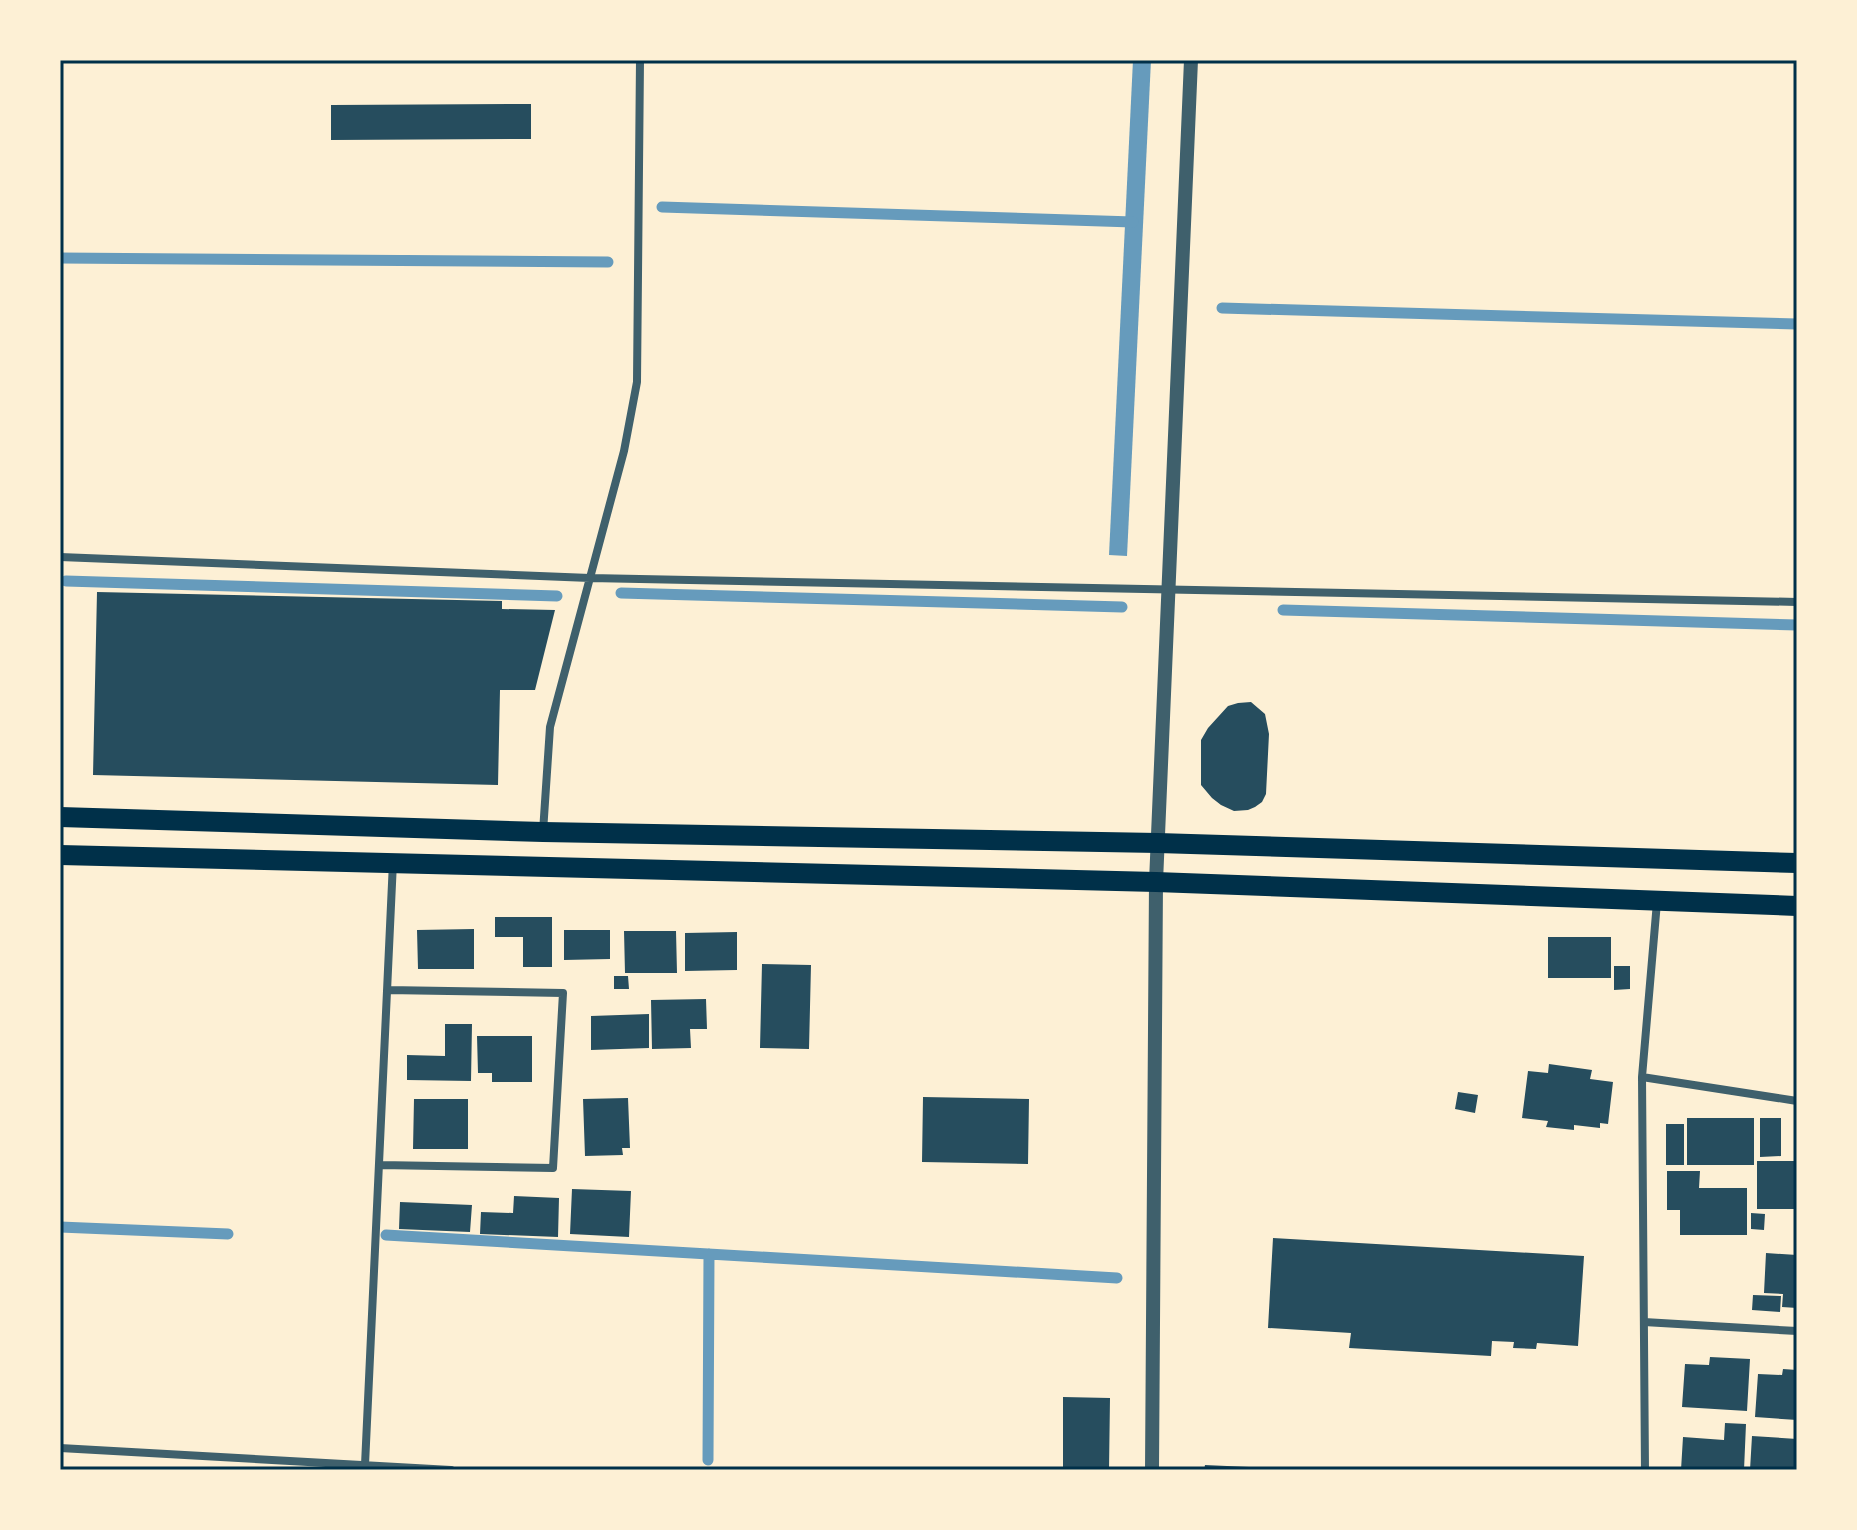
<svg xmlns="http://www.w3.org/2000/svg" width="1857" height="1530" font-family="'Noto Sans',sans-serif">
	<rect width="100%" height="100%" fill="#fdf0d5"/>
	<!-- water -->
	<path fill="#669bbc" d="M1133,60H1151L1127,556L1109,555Z"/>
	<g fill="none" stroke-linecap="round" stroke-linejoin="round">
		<!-- stream -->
		<path stroke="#669bbc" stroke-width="11" d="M662,207L1133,222
			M60,258L608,262
			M1222,308L1797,324
			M66,581L557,596
			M621,593L1122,607
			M1283,610L1797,625
			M60,1227L228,1234
			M386,1235L1117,1278
			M708,1460L709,1254"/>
	</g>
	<!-- building -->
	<path fill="#264d5e" d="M531,104V139L331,140V105Z
		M97,592L502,601V609L555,610L535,690H500L498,785L93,775Z
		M1251,702L1265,714L1269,734L1266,794L1262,802L1255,807L1248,810L1234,811L1221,805L1212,798L1201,785V740L1208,728L1228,706L1238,703Z
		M495,917H552V967H523V937H495Z
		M474,929V969H418L417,930Z
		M564,930H610V959L564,960Z
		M624,931H676L677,973H625Z
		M737,932V970L685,971V933Z
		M1548,937H1611V978H1548Z
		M762,964L811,965L809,1049L760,1048Z
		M1614,966H1630V989L1614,990Z
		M614,976H628L629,989H614Z
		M706,999L707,1029H690L691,1048L652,1049L651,1000Z
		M649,1014V1048L591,1050V1016Z
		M445,1024H472L471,1081L407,1080V1055L445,1056Z
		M477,1036H532V1082H492V1073H478Z
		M1549,1064L1592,1070L1590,1079L1613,1082L1608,1124L1600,1123V1128L1574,1125V1130L1546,1127L1548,1121L1522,1118L1528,1071L1548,1073Z
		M1458,1092L1478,1095L1475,1113L1455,1109Z
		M923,1097L1029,1099L1028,1164L922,1162Z
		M628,1098L630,1148H622L623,1155L585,1156L583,1099Z
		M414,1099H468V1149H413Z
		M1687,1118H1754V1165H1687Z
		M1760,1118H1781V1156L1760,1157Z
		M1666,1124H1684V1165H1666Z
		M1757,1161H1797V1209H1757Z
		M1667,1171H1700L1699,1188H1747V1235H1680V1210H1667Z
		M572,1189L631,1191L629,1237L570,1234Z
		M514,1196L559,1198L558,1237L480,1234L481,1212L513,1213Z
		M400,1202L472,1205L470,1232L399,1229Z
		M1751,1213L1765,1214L1764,1230L1751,1229Z
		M1273,1238L1584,1256L1578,1346L1537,1343L1536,1349L1513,1348L1514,1342L1492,1341L1491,1356L1349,1348L1351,1333L1268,1328Z
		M1766,1253L1797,1255V1308L1782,1307L1783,1294L1764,1293Z
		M1753,1295L1781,1296L1780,1312L1752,1310Z
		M1710,1357L1750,1359L1747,1411L1682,1407L1685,1364L1709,1365Z
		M1783,1369L1797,1370V1420L1755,1417L1758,1374L1782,1375Z
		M1063,1397L1110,1398L1109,1470H1063Z
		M1725,1423L1746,1424L1744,1470H1681L1683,1437L1724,1440Z
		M1752,1436L1797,1439V1470H1750Z
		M1205,1465L1249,1467V1470H1204Z"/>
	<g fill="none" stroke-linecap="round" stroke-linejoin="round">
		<!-- minor -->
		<path stroke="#3f606c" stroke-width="8" d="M60,557L590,578L1797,602
			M543,832L550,727L624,451L637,382L640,60
			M1642,1077L1797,1101
			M380,1165L553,1168L563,993L387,990
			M1644,1322L1797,1331
			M60,1448L451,1470
			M365,1465L393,862
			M1645,1470L1642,1077L1657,902"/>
		<!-- tertiary -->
		<path stroke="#3f606c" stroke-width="14" d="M1152,1470L1156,882L1191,60"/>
		<!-- primary -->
		<path stroke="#003049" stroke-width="20" d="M60,817L543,832L1158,843L1797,863
			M60,855L1156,882L1797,906"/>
	</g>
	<!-- border -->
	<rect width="1857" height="1530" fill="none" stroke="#fdf0d5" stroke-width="124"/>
	<rect x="62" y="62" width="1733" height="1406" fill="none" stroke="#003049" stroke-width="3"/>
</svg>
